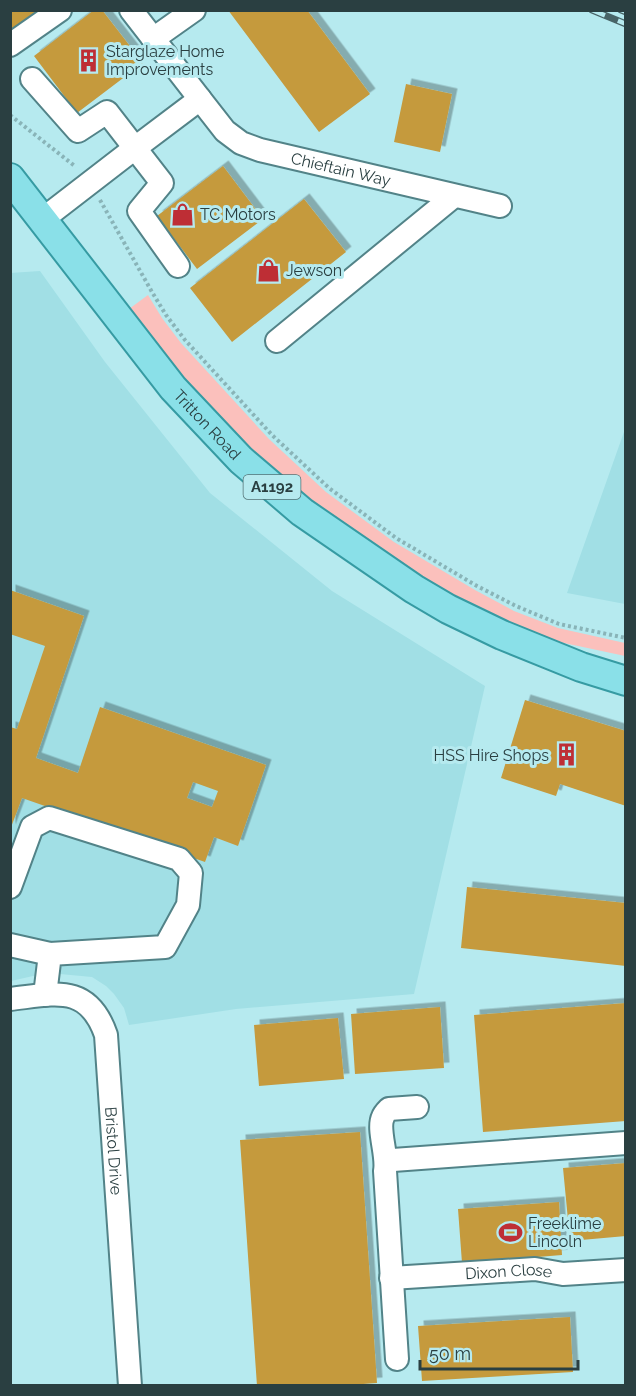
<svg xmlns="http://www.w3.org/2000/svg" width="636" height="1396" font-family="Raleway,sans-serif">
	<defs>
		<filter id="shadow"><feDropShadow dx="5.5" dy="-5.5" stdDeviation="0" flood-color="#0004"/></filter>
	</defs>
	<rect width="100%" height="100%" fill="#b6eaef"/>
	<!-- built -->
	<path fill="#a1dfe5" d="M40,271L105,362L210,493L332,591L485,686L414,994L236,1009L129,1025L124,1008L114,994L106,986L92,977L60,974L33,976L11,981L10,273Z
		M625,429V604L567,593Z"/>
	<!-- green -->
	<path fill="#fbc0bc" d="M148,295L162,318L181,343L269,439L326,492L394,542L475,590L514,611L558,628L625,643V656L550,640L529,634L429,584L299,493L257,455L222,422L188,385L129,309Z"/>
	<!-- building -->
	<path fill="#c59a3e" fill-rule="evenodd" filter="url(#shadow)" d="M10,10H40L10,33Z
		M94,10H102L143,63L77,113L34,56Z
		M228,10H307L370,94L319,132Z
		M406,84L452,94L440,152L394,142Z
		M223,166L263,219L197,269L157,216Z
		M304,199L346,252L232,342L190,288Z
		M10,590L84,616L36,758L78,773L100,707L266,765L238,846L214,837L205,862L22,798L10,830V727L17,729L45,646L10,634ZM193,782L218,791L212,807L187,798Z
		M525,700L626,731V806L560,784L556,796L501,778Z
		M467,887L626,903V966L461,948Z
		M626,1003V1121L483,1132L474,1015Z
		M440,1007L444,1068L355,1074L351,1014Z
		M338,1018L344,1079L259,1086L254,1025Z
		M360,1132L377,1383L336,1386H257L240,1140Z
		M626,1163V1236L570,1241L563,1168Z
		M559,1202L562,1255L462,1263L458,1209Z
		M570,1317L573,1372L422,1381L418,1326Z"/>
	<g fill="none" stroke-linecap="round" stroke-linejoin="round">
		<defs>
			<g id="minor">
				<path d="M153,39L194,10"/>
				<path d="M10,45L60,10"/>
				<path d="M32,79L78,131L107,112L162,183L139,211L178,266"/>
				<path id="s1" d="M200,99L225,131L241,143L260,150L500,206"/>
				<path d="M43,219L135,148L200,99L131,10"/>
				<path d="M277,341L454,196"/>
				<path d="M10,887L32,827L49,818L179,859L191,873L188,905L165,947L50,954L45,995"/>
				<path d="M10,945L50,954"/>
				<path id="s2" d="M10,999C55,994 88,983 106,1035L130,1386"/>
				<path d="M386,1164L393,1160L626,1143"/>
				<path id="s3" d="M391,1278L535,1269L563,1274L626,1270"/>
				<path d="M397,1359L385,1171C388,1155 377,1129 383,1117C384,1114 387,1111 389,1109L417,1107"/>
			</g>
			<g id="major">
				<path id="s4" d="M10,178L173,388L241,460L302,512L414,589L448,609L502,635L581,667L626,681"/>
			</g>
		</defs>
		<!-- minor casing -->
		<use href="#minor" stroke="#528388" stroke-width="26"/>
		<!-- major casing -->
		<use href="#major" stroke="#369ba3" stroke-width="32"/>
		<!-- path -->
		<path stroke="#89b4b8" stroke-width="4" stroke-dasharray="3 3" stroke-linecap="butt" d="M10,115L76,167
			M100,200L152,292L166,315L185,340L272,435L329,488L396,538L477,586L516,606L559,624L626,638"/>
		<!-- minor -->
		<use href="#minor" stroke="#fff" stroke-width="22"/>
		<!-- major -->
		<use href="#major" stroke="#8ae0e8" stroke-width="28"/>
		<defs>
			<path id="rail" d="M592,10L626,24
				M621,10L626,12"/>
		</defs>
		<!-- rail casing -->
		<use href="#rail" stroke="#486467" stroke-width="7"/>
		<!-- rail -->
		<use href="#rail" stroke="#b6eaef" stroke-width="4.5" stroke-dasharray="14" stroke-linecap="butt"/>
	</g>
	<!-- icons -->
	<defs>
		<symbol id="building-bare" viewBox="-9 -9 18 18"><path d="M-4-6H4V6H1V3H-1V6H-4ZM-2.5-4.3h1.7v1.8h-1.7ZM.8-4.3h1.7v1.8H.8ZM-2.5-1h1.7V.8h-1.7ZM.8-1h1.7V.8H.8Z" fill="#be2e35" stroke="#b6eaef" stroke-width="2.5" paint-order="stroke"/></symbol>
		<symbol id="shop-bare" viewBox="-9 -9 18 18"><path d="M-5-2.5h2.3a2.7 3.5 0 0 1 5.4 0H5L5.5 6h-11ZM-1.5-2.5h3a1.5 2.3 0 0 0-3 0Z" fill="#be2e35" stroke="#b6eaef" stroke-width="2.5" paint-order="stroke"/></symbol>
		<symbol id="stadium-bare" viewBox="-9 -9 18 18"><path d="M0-5a6.5 5 0 1 0 0 10a6.5 5 0 1 0 0-10ZM-3.5-1.8h7v3.6h-7Z" fill="#be2e35" stroke="#b6eaef" stroke-width="2.5" paint-order="stroke"/></symbol>
	</defs>
	<g fill-rule="evenodd">
		<use href="#building-bare" x="72" y="44" width="33" height="33"/>
		<use href="#shop-bare" x="166" y="198" width="33" height="33"/>
		<use href="#shop-bare" x="252" y="254" width="33" height="33"/>
		<use href="#building-bare" x="550" y="738" width="33" height="33"/>
		<use href="#stadium-bare" x="494" y="1216" width="33" height="33"/>
	</g>
	<g text-anchor="middle" stroke-width="6" stroke-linejoin="round" paint-order="stroke">
		<!-- shield labels -->
		<rect fill="#b6eaef" stroke="#547275" stroke-width="1.5" x="243.5" y="475" width="57" height="24" rx="4.5"/>
		<g font-size="15" font-weight="bold" fill="#2a3f41">
			<text x="272" y="492">A1192</text>
		</g>
		<!-- poi labels -->
		<g font-size="16" fill="#2a3f41" stroke="#b6eaef" text-anchor="start">
			<text x="106" y="57">Starglaze Home<tspan x="106" dy="18">Improvements</tspan></text>
			<text x="200" y="220">TC Motors</text>
			<text x="286" y="276">Jewson</text>
			<text x="549" y="761" text-anchor="end">HSS Hire Shops</text>
			<text x="528" y="1229">Freeklime<tspan x="528" dy="18">Lincoln</tspan></text>
		</g>
		<!-- street labels -->
		<g font-size="16" fill="#2a3f41" stroke="#b6eaef">
			<text dy="6" stroke="none"><textPath href="#s1" startOffset="164">Chieftain Way</textPath></text>
			<text dy="6" stroke="none"><textPath href="#s4" startOffset="316">Tritton Road</textPath></text>
			<text dy="6" stroke="none"><textPath href="#s2" startOffset="232">Bristol Drive</textPath></text>
			<text dy="6" stroke="none"><textPath href="#s3" startOffset="118">Dixon Close</textPath></text>
		</g>
	</g>
	<!-- border -->
	<rect width="636" height="1396" fill="none" stroke="#2a3f41" stroke-width="24"/>
	<!-- scale -->
	<path d="M420 1360v9h158v-9" fill="none" stroke="#2a3f41" stroke-width="3"/>
	<text x="429" y="1360" font-size="18" fill="#2a3f41" stroke="#b6eaef" stroke-width="4.5" paint-order="stroke">50 m</text>
</svg>
